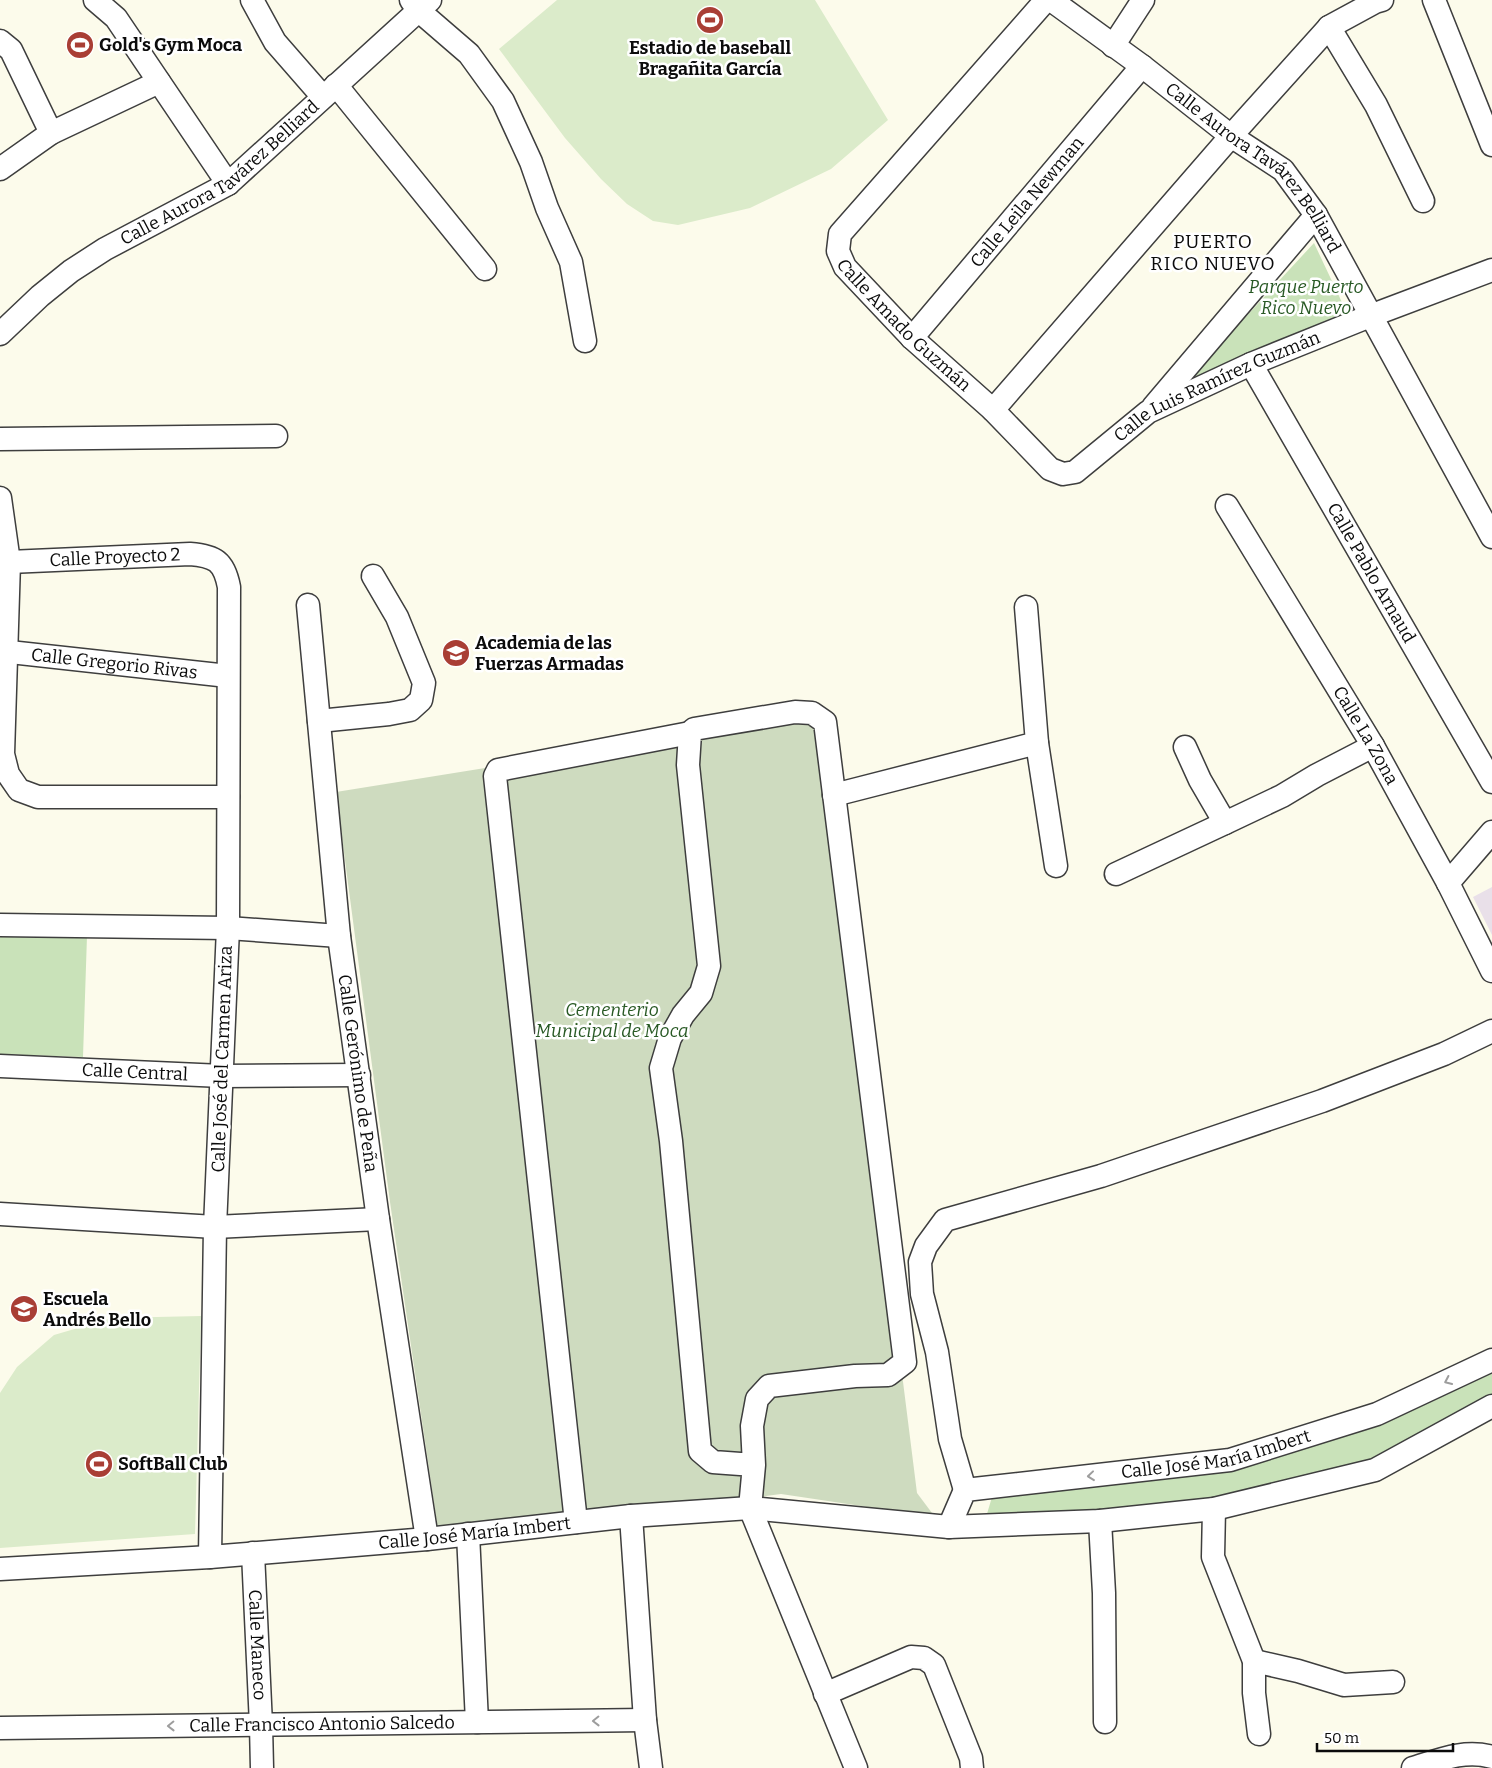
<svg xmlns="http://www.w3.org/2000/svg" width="1492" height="1768" font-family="Bitter,serif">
	<rect width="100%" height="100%" fill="#fcfbeb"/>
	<!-- industrial -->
	<path fill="#e9e0e9" d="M1492,887V935L1473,897Z"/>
	<!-- green -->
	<path fill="#c9e2b9" d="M1314,243L1347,313L1178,390Z
		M0,933L87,936L83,1057L0,1054Z
		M1492,1371V1398L1373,1464L1232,1497L984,1524L992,1497L1231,1470Z"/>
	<!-- cemetery -->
	<path fill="#cedbbf" d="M819,714L917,1493L935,1517L781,1494L439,1537L390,1202L336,792Z"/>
	<!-- pitch -->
	<path fill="#dbebca" d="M557,0H815L888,120L831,169L750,208L678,225L653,221L627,204L601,179L565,138L499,49Z
		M201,1316L195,1534L0,1548V1393L17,1367L54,1335L112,1318Z"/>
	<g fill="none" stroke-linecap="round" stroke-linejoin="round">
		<defs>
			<g id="minor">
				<path d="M95,0L116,18L228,184"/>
				<path d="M252,0L275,42L323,97"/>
				<path d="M411,0L418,10L469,54L503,101L531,162L547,208L571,262L585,341"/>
				<path id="s1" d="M1046,0L840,234L838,251L845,267L912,338L993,410L1050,469L1063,474L1075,472L1148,412L1251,364L1370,316L1492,270"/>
				<path id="s2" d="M1051,0L1142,66L1231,136L1283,170L1316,215L1492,537"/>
				<path d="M1434,0L1492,145"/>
				<path d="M1329,27L1376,105L1423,201"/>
				<path d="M0,41L11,50L51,133"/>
				<path d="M1113,46L1143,0"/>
				<path d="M336,85L485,269"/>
				<path d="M0,169L51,133L159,82"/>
				<path id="s3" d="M0,334L40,296L71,271L105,249L228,184L430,0"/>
				<path id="s4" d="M912,338L1142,66"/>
				<path id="s5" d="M1251,364L1492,782"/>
				<path d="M1153,407L1316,215"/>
				<path d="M993,410L1231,136L1329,27L1375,2L1382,0"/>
				<path d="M0,439L276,436"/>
				<path d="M0,498L9,562L3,754L8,774L19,790L38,797H228"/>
				<path id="s6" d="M1227,506L1373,746L1448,883L1492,971"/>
				<path id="s7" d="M9,562L190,554C215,556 224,561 229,587L228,928L215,1227L210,1557"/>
				<path id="s8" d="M308,605L339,936L378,1219L427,1539"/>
				<path id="s9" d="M0,651L228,676"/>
				<path d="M319,721L389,714L410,710L421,700L424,683L397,617L373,576"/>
				<path d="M1037,743L1056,866"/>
				<path d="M1185,747L1200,780L1225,823L1282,796L1317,775L1373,746"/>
				<path d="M834,795L1037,743L1026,607"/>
				<path d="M1116,874L1225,823"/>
				<path d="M1448,883L1492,832"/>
				<path d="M0,925L228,928L339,936"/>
				<path id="s10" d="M0,1066L222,1076L359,1075"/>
				<path d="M0,1214L215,1227L378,1219"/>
				<path d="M754,1465L713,1462L700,1451L671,1141L661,1068L670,1038L683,1015L701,993L709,966L688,765L690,733L694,729L795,712L812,713L825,722L905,1362L888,1375L855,1376L769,1386L757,1399L752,1426L754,1465L750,1508L856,1768"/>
				<path d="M965,1490L950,1439L937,1352L922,1294L920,1262L926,1246L945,1220L1101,1176L1322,1101L1444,1054L1492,1031"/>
				<path d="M1214,1509L1213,1557L1254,1661V1693L1259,1734"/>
				<path d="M631,1516L645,1720L651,1768"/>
				<path d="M1100,1521L1104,1593L1105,1722"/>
				<path d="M576,1522L495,776L498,770L690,733"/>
				<path id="s11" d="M949,1527L965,1490L1230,1460L1377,1414L1492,1360"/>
				<path d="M468,1534L477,1722"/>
				<path id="s12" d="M253,1553L261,1725L262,1768"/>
				<path id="s13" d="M0,1569L210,1557L427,1539L631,1516L750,1508L949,1527L1100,1521L1214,1509L1375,1470L1492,1406"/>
				<path d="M1254,1661L1298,1671L1344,1685L1393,1682"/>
				<path d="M825,1694L911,1657L924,1658L934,1665L971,1758L972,1768"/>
				<path id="s14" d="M0,1728L645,1720"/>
				<path d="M1413,1768C1439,1760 1465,1749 1492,1757"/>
			</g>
		</defs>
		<!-- minor casing -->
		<use href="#minor" stroke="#3e3e3e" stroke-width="25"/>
		<!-- minor -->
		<use href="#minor" stroke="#fff" stroke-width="22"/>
	</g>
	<!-- one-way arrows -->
	<defs><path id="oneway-chevron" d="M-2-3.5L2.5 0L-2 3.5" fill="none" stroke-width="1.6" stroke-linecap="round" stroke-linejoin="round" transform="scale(1.25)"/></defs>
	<g stroke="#9d9d9d">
		<use href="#oneway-chevron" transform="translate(1448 1381) rotate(155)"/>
		<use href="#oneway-chevron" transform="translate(1091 1476) rotate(174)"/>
		<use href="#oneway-chevron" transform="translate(596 1721) rotate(179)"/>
		<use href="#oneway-chevron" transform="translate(171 1726) rotate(179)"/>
	</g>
	<!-- icons -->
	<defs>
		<symbol id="stadium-disc" viewBox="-11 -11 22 22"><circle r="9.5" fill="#a93e35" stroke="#fff"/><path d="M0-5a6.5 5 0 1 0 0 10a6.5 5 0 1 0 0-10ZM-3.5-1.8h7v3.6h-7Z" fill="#fff"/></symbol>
		<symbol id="school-disc" viewBox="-11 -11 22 22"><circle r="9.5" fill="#a93e35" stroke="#fff"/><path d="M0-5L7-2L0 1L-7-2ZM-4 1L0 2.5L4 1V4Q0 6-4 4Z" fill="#fff"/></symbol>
	</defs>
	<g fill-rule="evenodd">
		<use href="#stadium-disc" x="694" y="4" width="32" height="32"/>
		<use href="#stadium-disc" x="64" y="29" width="32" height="32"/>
		<use href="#school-disc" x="440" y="637" width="32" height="32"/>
		<use href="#school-disc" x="8" y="1293" width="32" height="32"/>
		<use href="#stadium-disc" x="83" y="1448" width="32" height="32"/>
	</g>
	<g text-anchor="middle" stroke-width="5" stroke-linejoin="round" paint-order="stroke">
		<!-- poi labels -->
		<g font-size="18" font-weight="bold" fill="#0b0b0b" stroke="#fff" text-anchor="start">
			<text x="99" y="51">Gold's Gym Moca</text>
			<text x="710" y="54" text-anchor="middle">Estadio de baseball<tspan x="710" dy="21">Bragañita García</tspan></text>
			<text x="475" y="649">Academia de las<tspan x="475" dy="21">Fuerzas Armadas</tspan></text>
			<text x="43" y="1305">Escuela<tspan x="43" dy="21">Andrés Bello</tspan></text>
			<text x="118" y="1470">SoftBall Club</text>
		</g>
		<!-- street labels -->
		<g font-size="18" fill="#0b0b0b" stroke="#fff">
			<text dy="6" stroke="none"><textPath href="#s2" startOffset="265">Calle Aurora Tavárez Belliard</textPath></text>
			<text dy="6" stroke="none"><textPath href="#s3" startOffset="274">Calle Aurora Tavárez Belliard</textPath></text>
			<text dy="6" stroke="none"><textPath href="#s4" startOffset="178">Calle Leila Newman</textPath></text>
			<text dy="6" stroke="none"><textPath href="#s1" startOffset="429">Calle Amado Guzmán</textPath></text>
			<text dy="6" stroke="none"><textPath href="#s1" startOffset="828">Calle Luis Ramírez Guzmán</textPath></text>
			<text dy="6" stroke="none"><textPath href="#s7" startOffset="106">Calle Proyecto 2</textPath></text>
			<text dy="6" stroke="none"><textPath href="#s5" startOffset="241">Calle Pablo Arnaud</textPath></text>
			<text dy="6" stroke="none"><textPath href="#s9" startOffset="115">Calle Gregorio Rivas</textPath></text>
			<text dy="6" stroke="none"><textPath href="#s6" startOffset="268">Calle La Zona</textPath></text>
			<text transform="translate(222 1059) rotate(-88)" y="6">Calle José del Carmen Ariza</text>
			<text dy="6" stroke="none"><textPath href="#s10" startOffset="135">Calle Central</textPath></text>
			<text dy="6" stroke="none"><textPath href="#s8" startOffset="471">Calle Gerónimo de Peña</textPath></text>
			<text dy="6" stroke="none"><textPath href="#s11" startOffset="294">Calle José María Imbert</textPath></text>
			<text dy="6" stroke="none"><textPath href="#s13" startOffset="476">Calle José María Imbert</textPath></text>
			<text dy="6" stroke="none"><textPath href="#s12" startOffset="92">Calle Maneco</textPath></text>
			<text dy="6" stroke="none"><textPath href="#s14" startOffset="322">Calle Francisco Antonio Salcedo</textPath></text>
		</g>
		<!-- park labels -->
		<g font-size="18" font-style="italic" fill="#285924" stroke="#fff">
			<text x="1306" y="293">Parque Puerto<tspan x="1306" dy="21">Rico Nuevo</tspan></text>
			<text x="612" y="1016">Cementerio<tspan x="612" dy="21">Municipal de Moca</tspan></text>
		</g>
		<!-- neighbourhood labels -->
		<g font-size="19" letter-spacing="1" fill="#0b0b0b" stroke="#fff">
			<text x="1213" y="248">PUERTO<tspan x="1213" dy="22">RICO NUEVO</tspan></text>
		</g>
	</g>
	<!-- scale -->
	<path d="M1317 1743v8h136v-8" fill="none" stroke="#0b0b0b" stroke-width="2.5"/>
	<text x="1324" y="1743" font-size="15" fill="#0b0b0b" stroke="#ffffff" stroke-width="4" paint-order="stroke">50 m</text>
</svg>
